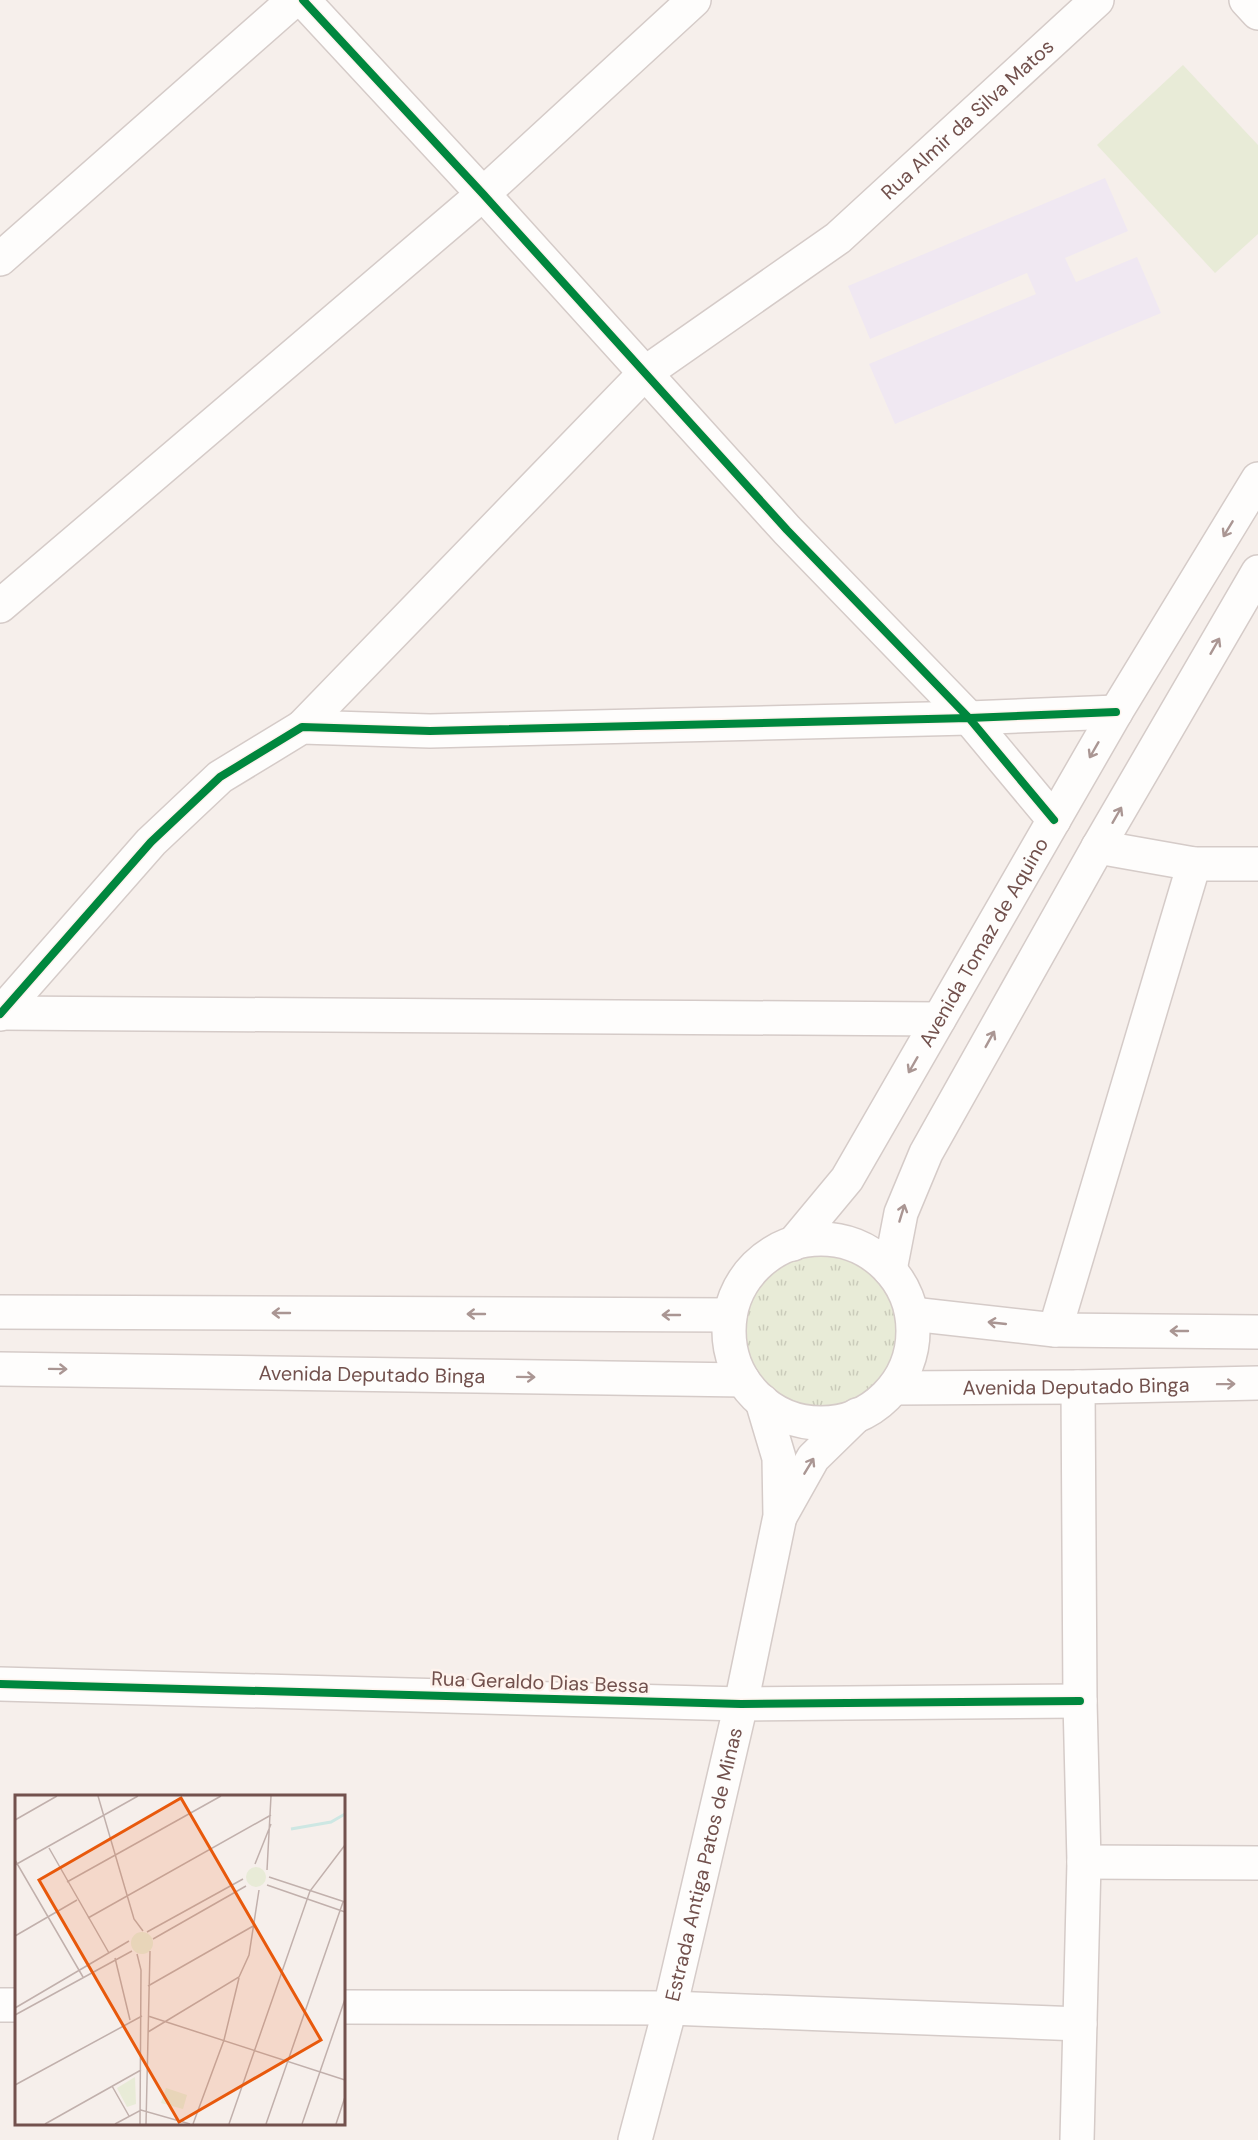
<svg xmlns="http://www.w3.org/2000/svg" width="1258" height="2140" font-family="'DM Sans',sans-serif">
	<defs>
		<pattern id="grass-tufts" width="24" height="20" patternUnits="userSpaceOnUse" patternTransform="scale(1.5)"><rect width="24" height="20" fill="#e8ebd7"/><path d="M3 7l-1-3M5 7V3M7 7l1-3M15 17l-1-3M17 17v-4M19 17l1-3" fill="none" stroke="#cacbba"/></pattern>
	</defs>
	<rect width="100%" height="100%" fill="#f6efeb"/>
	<!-- education -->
	<path fill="#f0e8f2" d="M1105,178L1128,231L1065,258L1076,282L1137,257L1161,313L895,424L869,364L1036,294L1027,273L870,339L848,286Z"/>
	<!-- grass -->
	<path fill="url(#grass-tufts)" d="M738 1329a81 81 0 1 1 162 0a81 81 0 1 1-162 0Z"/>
	<!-- pitch -->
	<path fill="#e8ebd7" d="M1183,65L1258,145V234L1215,273L1097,145Z"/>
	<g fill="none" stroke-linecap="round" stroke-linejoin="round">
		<defs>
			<g id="minor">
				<path d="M303,0L483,194L787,530L969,718L1054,820"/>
				<path d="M1246,0L1258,13"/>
				<path d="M0,259L294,0"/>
				<path d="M0,606L483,194L694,0"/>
				<path id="s1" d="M302,727L645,373L838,238L1097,0"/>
				<path d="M1098,847L1194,864H1258"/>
				<path d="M0,1013L939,1019"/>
				<path d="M0,1014L151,842L220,777L302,727L430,731L969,718L1116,712"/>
				<circle cx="821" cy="1331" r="92"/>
				<path id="s2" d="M793,1244L847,1179L1116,712L1258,479"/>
				<path d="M890,1270L901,1213L926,1153L1098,847L1258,572"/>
				<path d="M0,1312L730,1315"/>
				<path d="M912,1314L1055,1330L1258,1332"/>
				<path d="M1055,1330L1194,864"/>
				<path id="s3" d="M0,1369L743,1380"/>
				<path id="s4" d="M894,1388L1078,1387L1258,1383"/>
				<path d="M781,1515L813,1458L857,1415"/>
				<path d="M0,1684L741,1704L1080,1701"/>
				<path d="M1084,1862L1258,1863"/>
				<path d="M0,2005H16"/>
				<path d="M344,2007L670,2008L1080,2024"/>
				<path id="s5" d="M635,2140L670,2008L741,1704L780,1516L779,1458L762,1401"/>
				<path d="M1077,2140L1084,1862L1080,1701L1078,1387"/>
			</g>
		</defs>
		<!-- minor casing -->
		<use href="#minor" stroke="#d5cbc8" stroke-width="36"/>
		<!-- minor -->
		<use href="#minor" stroke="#fefdfc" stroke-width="33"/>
		<defs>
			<path id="cycleway" d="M303,0L483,194L787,530L969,718L1054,820
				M0,1014L151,842L220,777L302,727L430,731L969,718L1116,712
				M0,1684L741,1704L1080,1701"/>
		</defs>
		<!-- cycleway casing -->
		<use href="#cycleway" stroke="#fef3ed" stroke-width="11"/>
		<!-- cycleway -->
		<use href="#cycleway" stroke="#00873e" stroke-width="8"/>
	</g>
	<!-- one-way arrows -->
	<defs><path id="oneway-shaft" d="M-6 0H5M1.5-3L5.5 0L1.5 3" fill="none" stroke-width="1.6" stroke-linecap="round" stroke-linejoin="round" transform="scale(1.5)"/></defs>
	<g stroke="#aa9693">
		<use href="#oneway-shaft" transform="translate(1228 529) rotate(121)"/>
		<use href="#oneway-shaft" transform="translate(1215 646) rotate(-60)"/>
		<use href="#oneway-shaft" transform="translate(1094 750) rotate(120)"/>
		<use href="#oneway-shaft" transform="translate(1117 815) rotate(-60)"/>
		<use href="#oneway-shaft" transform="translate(990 1039) rotate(-61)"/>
		<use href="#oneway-shaft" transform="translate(913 1065) rotate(120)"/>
		<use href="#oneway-shaft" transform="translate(902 1213) rotate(-73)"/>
		<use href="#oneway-shaft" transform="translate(281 1313) rotate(-180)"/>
		<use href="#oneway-shaft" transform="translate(476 1314) rotate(-180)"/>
		<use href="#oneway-shaft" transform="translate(671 1315) rotate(-180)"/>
		<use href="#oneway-shaft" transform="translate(997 1323) rotate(-174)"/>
		<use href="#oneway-shaft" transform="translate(1179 1331) rotate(-180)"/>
		<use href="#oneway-shaft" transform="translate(58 1369) rotate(1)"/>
		<use href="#oneway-shaft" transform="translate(526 1377) rotate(1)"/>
		<use href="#oneway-shaft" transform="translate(1226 1384) rotate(-1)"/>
		<use href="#oneway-shaft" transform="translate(809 1466) rotate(-59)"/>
	</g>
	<g text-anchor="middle" stroke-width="5" stroke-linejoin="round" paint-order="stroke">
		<!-- street labels -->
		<g font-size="20" fill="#72514d" stroke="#fef3ed">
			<text dy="7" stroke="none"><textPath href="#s1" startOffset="904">Rua Almir da Silva Matos</textPath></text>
			<text dy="7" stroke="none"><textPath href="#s2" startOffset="358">Avenida Tomaz de Aquino</textPath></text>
			<text dy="7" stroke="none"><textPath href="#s3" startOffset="372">Avenida Deputado Binga</textPath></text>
			<text dy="7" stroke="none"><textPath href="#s4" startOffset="182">Avenida Deputado Binga</textPath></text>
			<text transform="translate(540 1682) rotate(2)" y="7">Rua Geraldo Dias Bessa</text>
			<text dy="7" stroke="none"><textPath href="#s5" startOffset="284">Estrada Antiga Patos de Minas</textPath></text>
		</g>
	</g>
	<!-- overview -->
	<g transform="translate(15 1795)">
		<rect width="330" height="330" fill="#f6efeb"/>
		<path d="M231 82a10 10 0 1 1 20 0a10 10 0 1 1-20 0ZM116 148a11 11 0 1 1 22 0a11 11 0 1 1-22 0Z" fill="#e8ebd7"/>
		<path d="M120,282L121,309L112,312L102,293Z" fill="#e8ebd7"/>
		<path d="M151,293L172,300L168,314L146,308Z" fill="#e8ebd7"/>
		<path fill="none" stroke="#cde7e3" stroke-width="3" d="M276,34L316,27L330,19"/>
		<path fill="none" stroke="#c1b0ac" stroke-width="1.5" d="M83,1L119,124L128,136M0,25L42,1M34,53L94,158M0,65L68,182M240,69L256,29M0,70L123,1M252,75L256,1M254,82L330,107M52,87L206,1M252,90L330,117M73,123L256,20M132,137L228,84M0,141L62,105M138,144L231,91M122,159L126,175L125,329M100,163L115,225M133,191L240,130M0,213L114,146M0,220L117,156M133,221L330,285M133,237L224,182L234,160L244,95M0,290L127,221M97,291L114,321M30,329L126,275M100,329L126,315L175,329M131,329L135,156M178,329L209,245L224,183M214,329L295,96L330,50M251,329L328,107M287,329L330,204M321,329L330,302"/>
		<path fill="#e8590c" fill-opacity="0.15" stroke="#e8590c" stroke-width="3" d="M166,3L306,245L164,327L24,85Z"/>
		<rect width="330" height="330" fill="none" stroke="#72514d" stroke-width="3"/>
	</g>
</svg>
